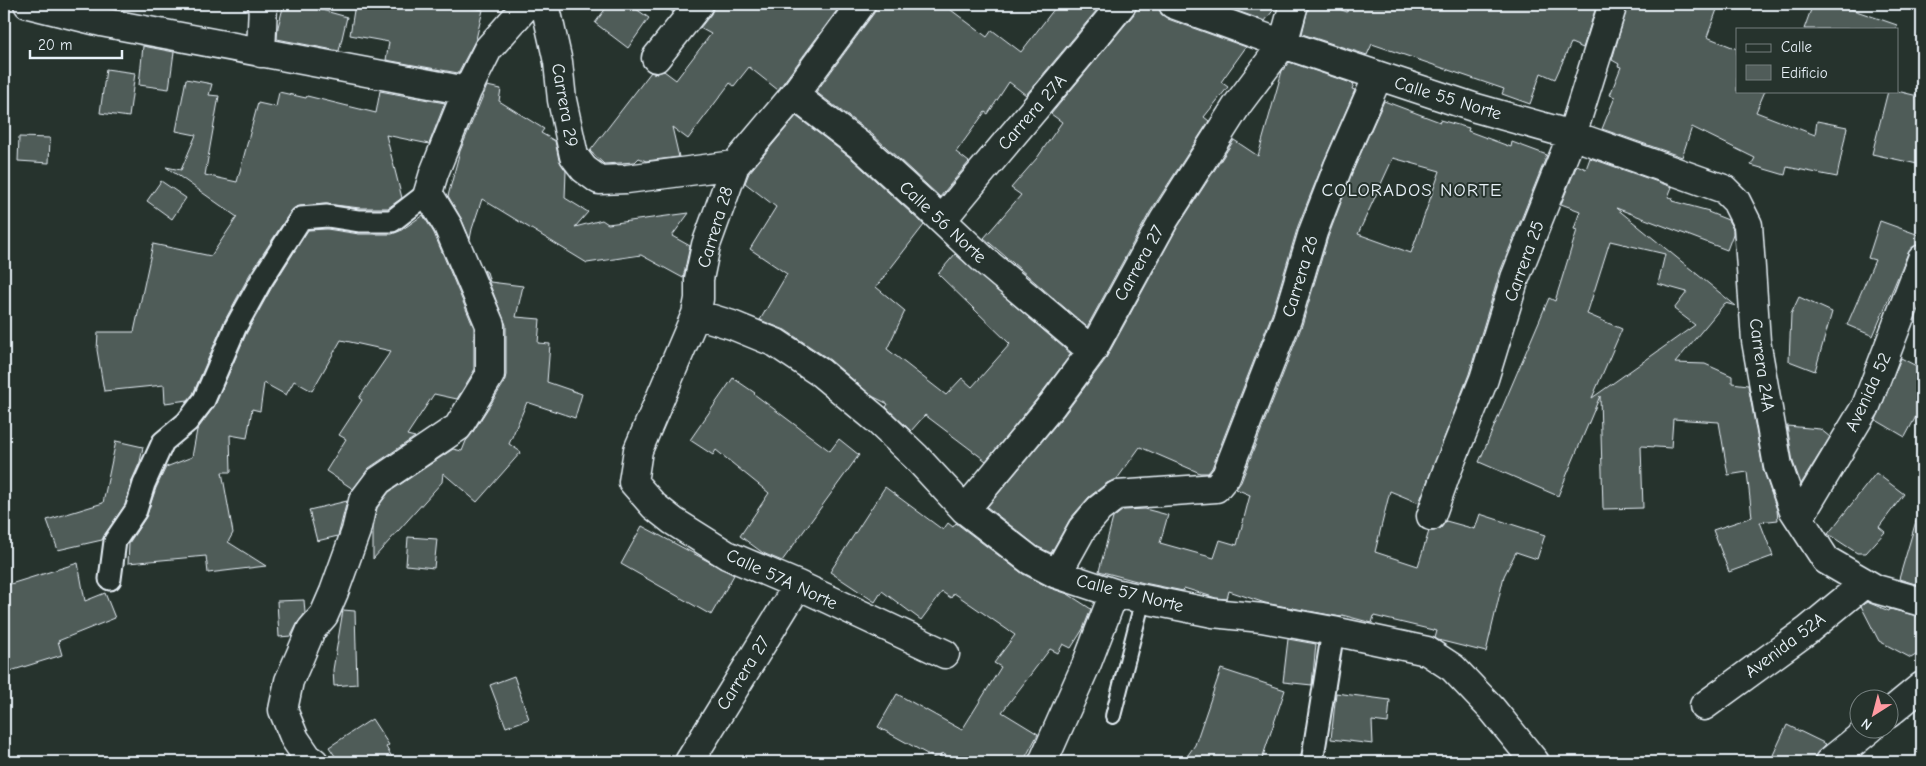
<svg xmlns="http://www.w3.org/2000/svg" width="1926" height="766" font-family="'Comic Neue',sans-serif">
	<rect width="100%" height="100%" fill="#26332d"/>
	<filter id="ink" filterUnits="userSpaceOnUse"><feTurbulence type="fractalNoise" baseFrequency=".02" numOctaves="2"/><feDisplacementMap in="SourceGraphic" scale="10" xChannelSelector="R" yChannelSelector="G"/><feConvolveMatrix kernelMatrix="1 2 1 2 8 2 1 2 1" color-interpolation-filters="sRGB"/></filter>
	<g filter="url(#ink)">
		<!-- building -->
		<path fill="#505c59" stroke="#e8f1f8" fill-rule="evenodd" d="M284,4H300L347,17L339,51L277,39L278,27Z
			M355,4H456L483,10L476,39L458,73L386,60L389,42L350,35Z
			M609,4H629L649,18L628,48L595,23Z
			M659,4H679L673,12Z
			M714,4L841,5L778,90L749,67L734,86L730,83L688,139L672,127L679,157L646,161L639,158L635,162L604,164L590,151L651,72L654,73L664,71L676,80L711,34L700,28L711,14Z
			M876,4H943L987,37L992,30L1021,52L1058,4H1102L1026,95L1009,82L988,114L985,112L956,152L969,162L940,197L873,135L816,92L874,13Z
			M1137,4H1158L1161,14L1168,19L1246,47L1221,82L1228,87L1204,117L1209,121L1150,212L1087,327L984,238L1021,195L1011,188L1037,158L1062,122L1051,114L1134,14Z
			M1218,4H1278L1265,21Z
			M1309,4H1326L1347,12L1350,4H1597L1583,48L1571,43L1555,79L1541,73L1530,104L1502,94L1504,89L1372,44L1367,55L1302,34Z
			M1628,4H1719L1707,37L1737,49V91H1765L1756,112L1815,135L1817,121L1847,127L1837,177L1787,167L1785,175L1751,165L1755,158L1692,127L1682,157L1602,129L1615,97L1610,95L1621,67L1618,66L1619,64L1612,60Z
			M1813,4H1836L1897,25L1896,29H1804Z
			M143,46L174,52L169,89L139,85Z
			M1289,62L1354,84L1352,89L1355,90L1324,161L1298,226L1272,314L1212,468L1208,473H1200L1140,447L1117,479L1107,483L1089,497L1070,519L1051,553L1038,547L987,507L1064,415L1105,360L1177,228L1234,140L1258,156L1282,71Z
			M106,69L135,73L129,117L100,113Z
			M186,79L212,84L209,95L219,96L205,175L237,182L258,103L276,107L279,92L306,98L307,96L376,113L380,91L445,103L429,144L386,135L402,198L388,208H360L326,204L300,206L291,211L250,274L224,322L193,394L188,400L165,403L164,385L104,391L97,350L98,332H134L153,244L211,256L237,217L166,167L181,170L196,135L176,131Z
			M487,86L501,89L499,101L544,129L541,133L555,141L559,160L566,171L565,198L588,212L575,227L602,220L608,224L689,213L672,236L690,246L683,278L641,255L587,263L482,199L472,229L470,239L461,218L448,196L460,151Z
			M1888,91H1897L1922,97V165L1872,154Z
			M1384,101L1440,122V120L1469,128L1468,131L1511,147L1512,142L1547,155L1500,272L1469,374L1419,503L1390,491L1375,552L1418,566L1429,531H1434L1441,528L1446,521L1475,529L1480,514L1545,535L1537,559L1516,552L1504,576L1486,652L1438,640L1435,638L1437,631L1374,616L1372,623L1342,615L1341,617L1265,603L1229,591L1227,599L1216,598L1184,588L1183,591L1144,583L1099,571L1113,518L1123,510L1145,509L1168,515L1160,543L1214,558L1220,540L1237,545L1250,495L1236,489L1241,482L1302,325L1328,237L1352,173ZM1393,158L1440,171L1411,253L1358,234Z
			M796,116L852,159L924,225L876,287L905,311L887,349L946,395L962,378L972,387L1010,344L938,274L955,254L1071,354L1040,395L986,461L925,415L911,431L886,407L888,404L872,396L830,360L785,330L760,320L787,274L750,249L776,207L745,183L749,173Z
			M19,137L50,138L49,163L18,161Z
			M1590,158L1672,187L1668,197L1673,198L1672,201L1709,211L1708,212L1728,220L1733,229V234L1727,250L1616,208L1736,306L1725,303L1675,363L1705,364L1732,376V383L1748,385L1763,469L1777,510L1778,520L1760,522L1773,556L1729,572L1713,530L1752,517L1747,472L1728,475L1719,422L1673,419L1671,448L1641,446L1643,508L1603,509L1600,396L1558,496L1479,462L1549,298L1555,301L1577,230L1574,229L1580,211L1561,204L1577,165L1586,169ZM1610,241L1665,254L1658,284L1687,292L1674,309L1695,325L1592,398L1622,329L1587,314Z
			M161,181L186,198L172,219L147,201Z
			M423,215L434,233L474,328V371L457,399L434,394L407,435L415,437L369,468L353,489L326,471L346,439L339,435L362,400L359,398L391,351L341,340L312,391L294,381L286,395L264,383L260,411L252,409L247,438L230,435L231,472H222L233,533L228,542L266,566L208,573L206,556L128,563L129,543L146,517L156,488L166,467L192,457L197,430L215,405L246,334L272,287L308,230L327,229L359,234H392L400,231Z
			M1880,221L1922,236V244L1913,247L1908,253L1873,336L1847,325L1875,260L1868,258Z
			M484,270L487,272L490,282L523,286L516,317L540,319L538,343L550,344L547,382L582,394L575,418L527,402L509,444L521,452L477,502L443,473L442,482L373,559V528L377,508L389,492L453,449L462,451L466,441L471,435L504,383L506,375V325Z
			M1799,297L1832,312L1815,371L1789,361L1791,314Z
			M1901,358L1922,369V405L1905,437L1876,420Z
			M733,378L755,393L754,394L830,451L839,439L859,455L782,561L763,553L740,536L769,493L716,450L713,455L690,440Z
			M1787,426L1820,429L1830,437L1801,484L1793,462Z
			M116,441L143,447L140,462L132,480L125,505L105,534L102,540L58,550L47,520L103,503Z
			M1876,473L1904,494L1879,527L1885,532L1866,553H1857L1828,534Z
			M885,487L943,530L948,523L953,527L956,523L1023,574L1050,588L1068,594L1091,609L1083,629L1071,648L1063,644L1058,653L1050,649L1002,712L1038,734L1023,762H957L942,753L938,760L878,727L897,694L962,730L1001,667L994,663L1015,635L954,593L951,598L942,592L921,620L882,591L875,602L830,572Z
			M347,501L338,536L317,541L309,510Z
			M1916,521L1922,522V586L1899,579Z
			M642,526L734,575L711,615L621,564Z
			M408,537L437,539L434,568L406,565Z
			M78,563L85,601L105,593L115,618L58,641L62,655L4,673V586Z
			M304,600L305,613L297,624L291,636L279,637L277,601Z
			M1867,602L1889,611L1890,609L1922,617V651L1911,658L1879,641L1861,606Z
			M343,610L355,611L357,684L334,686L333,670Z
			M1288,639L1316,644L1312,685L1283,682Z
			M1221,669L1285,690L1261,762H1183L1195,745Z
			M514,676L529,719L506,727L490,685Z
			M1336,693L1390,700L1388,723L1372,721L1373,744L1331,739Z
			M372,719L389,745L386,747L395,762H339L329,747Z
			M1787,725L1826,744L1815,756L1814,762H1788L1773,755Z"/>
		<g fill="none" stroke-linecap="round" stroke-linejoin="round">
			<defs>
				<path id="service" d="M1113,716L1143,599"/>
				<path id="pedestrian" d="M110,579L115,541L136,510L144,484L163,442L187,422L204,400L235,328L261,281L301,218L327,216L359,221H392L428,193
					M1312,762L1333,631"/>
				<path id="minor" d="M28,4L101,22L467,91
					M545,4L558,62L562,100L574,156L584,169L599,180L627,179L735,165
					M861,4L794,95L735,165L706,245L699,279V299L696,314L638,450L633,482L654,506L673,521L727,555L798,585L945,654
					M1173,4L1283,44L1476,108L1572,135L1724,189L1736,201L1748,225L1756,341L1778,466L1793,509L1826,560L1876,589L1922,602
					M261,53L263,4
					M656,58L699,4
					M794,95L862,147L931,210L985,261L1092,351
					M942,220C1001,147 1063,77 1122,4
					M696,314L732,325L776,343L821,373L875,418L916,457L965,510L1030,560L1057,574L1114,593L1213,613L1262,618L1333,631L1427,651L1453,668L1492,709L1535,762
					M965,510L1052,405L1092,351L1164,220L1238,104L1283,44L1294,4
					M1431,516L1447,471L1484,379L1515,278L1572,135L1613,4
					M1799,518L1866,406L1922,259
					M1057,574L1082,529L1099,509L1117,495L1216,488L1226,476L1287,319L1313,232L1338,167L1378,76
					M1704,706L1808,630L1865,583
					M1888,714L1922,686
					M314,762L308,758L295,739L283,710L289,681L300,656L311,630L324,615L334,592L356,531L363,501L378,481L458,427L490,375V325L448,226L428,193L434,173L467,91L488,49L528,4
					M689,762L798,585
					M1043,762L1087,663L1114,593
					M1829,762L1871,728"/>
			</defs>
			<!-- service casing -->
			<use href="#service" stroke="#e8f1f8" stroke-width="18"/>
			<!-- pedestrian casing -->
			<use href="#pedestrian" stroke="#e8f1f8" stroke-width="25"/>
			<!-- minor casing -->
			<use href="#minor" stroke="#e8f1f8" stroke-width="31"/>
			<!-- service -->
			<use href="#service" stroke="#26332d" stroke-width="14"/>
			<!-- pedestrian -->
			<use href="#pedestrian" stroke="#26332d" stroke-width="21"/>
			<!-- minor -->
			<use href="#minor" stroke="#26332d" stroke-width="28"/>
		</g>
	</g>
	<g text-anchor="middle" stroke-width="4" stroke-linejoin="round" paint-order="stroke">
		<!-- street labels -->
		<g font-size="18" fill="#e8f1f8" stroke="#26332d">
			<text transform="translate(1448 98) rotate(17)" y="6">Calle 55 Norte</text>
			<text transform="translate(565 105) rotate(80)" y="6">Carrera 29</text>
			<text transform="translate(1032 112) rotate(-49)" y="6">Carrera 27A</text>
			<text transform="translate(943 222) rotate(43)" y="6">Calle 56 Norte</text>
			<text transform="translate(715 227) rotate(-73)" y="6">Carrera 28</text>
			<text transform="translate(1524 261) rotate(-70)" y="6">Carrera 25</text>
			<text transform="translate(1139 263) rotate(-61)" y="6">Carrera 27</text>
			<text transform="translate(1300 276) rotate(-73)" y="6">Carrera 26</text>
			<text transform="translate(1762 365) rotate(82)" y="6">Carrera 24A</text>
			<text transform="translate(1868 392) rotate(-65)" y="6">Avenida 52</text>
			<text transform="translate(782 579) rotate(25)" y="6">Calle 57A Norte</text>
			<text transform="translate(1130 593) rotate(14)" y="6">Calle 57 Norte</text>
			<text transform="translate(1785 645) rotate(-37)" y="6">Avenida 52A</text>
			<text transform="translate(743 673) rotate(-58)" y="6">Carrera 27</text>
		</g>
		<!-- neighbourhood labels -->
		<g font-size="19" letter-spacing="1" fill="#e8f1f8" stroke="#26332d">
			<text x="1412" y="196">COLORADOS NORTE</text>
		</g>
	</g>
	<!-- margin -->
	<rect width="1926" height="766" fill="none" stroke="#26332d" stroke-width="20"/>
	<rect x="10" y="10" width="1906" height="746" fill="none" stroke="#e8f1f8" stroke-width="2" filter="url(#ink)"/>
	<!-- legend -->
	<rect x="1736" y="28" width="162" height="65" fill="#26332d" stroke="#747f7e"/>
	<rect x="1746" y="44" width="25" height="8" fill="#26332d" stroke="#747f7e"/>
	<text x="1781" y="52" font-size="15" fill="#e8f1f8">Calle</text>
	<rect x="1746" y="65" width="25" height="15" fill="#505c59" stroke="#747f7e"/>
	<text x="1781" y="78" font-size="15" fill="#e8f1f8">Edificio</text>
	<!-- north arrow -->
	<g transform="translate(1874 714) rotate(216)"><circle r="24" fill="#26332d" stroke="#747f7e"/>
	<path d="M0-4L9 19L0 12L-9 19Z" fill="#ff9aa2"/>
	<text y="-8" font-size="14" font-weight="bold" text-anchor="middle" fill="#e8f1f8">N</text>
	</g>
	<!-- scale -->
	<path d="M30 50v8h92v-8" fill="none" stroke="#e8f1f8" stroke-width="2.5"/>
	<text x="38" y="50" font-size="15" fill="#e8f1f8" stroke="#26332d" stroke-width="4" paint-order="stroke">20 m</text>
</svg>
